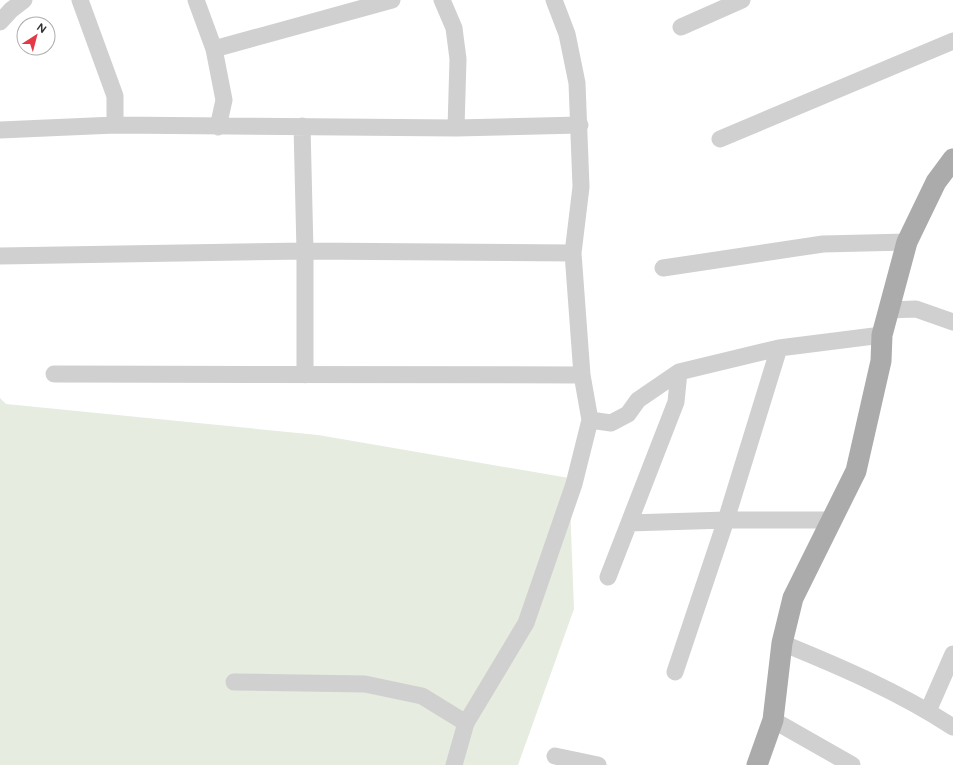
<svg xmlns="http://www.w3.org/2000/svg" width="953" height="765" font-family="Figtree,sans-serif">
	<rect width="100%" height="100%" fill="#fff"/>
	<!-- green -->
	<path fill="#e6ecdf" d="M0,398L6,404L318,435L569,478L574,609L518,765H0Z"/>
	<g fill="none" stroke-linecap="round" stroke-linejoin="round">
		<!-- minor -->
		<path stroke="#d0d0d0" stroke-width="17" d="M80,0L115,96V125
			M196,0L214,49L224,100L218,127
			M442,0L454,28L458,59L456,128
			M0,22L11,10L24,0
			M681,27L742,0
			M214,49L392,0
			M302,126L305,251V375
			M0,130L115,125L456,128L580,125
			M720,139L953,41
			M0,256L305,251L573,253
			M663,268L823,244L907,242
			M888,310L916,309L953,322
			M54,374L582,375
			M590,420L611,423L628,414L638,400L679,372L779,348L882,335
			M629,523L726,520H832
			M608,577L676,402L679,372
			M782,643C841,667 899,692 953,727
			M675,672L726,520L779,348
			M234,682L365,684L422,696L466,723
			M928,711L953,654
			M773,720L852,765
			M555,756L598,765
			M454,765L466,723L526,623L574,484L590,420L582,375L573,253L581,187L577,83L567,34L554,0"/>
		<!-- major -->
		<path stroke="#ababab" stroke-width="21" d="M757,765L773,720L782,643L793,598L856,471L881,361L882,335L907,242L936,182L953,159"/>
	</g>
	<!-- north arrow -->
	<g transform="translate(36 36) rotate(36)"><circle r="19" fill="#ffffff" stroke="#adadad"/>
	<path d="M0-3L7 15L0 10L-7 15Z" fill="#e63946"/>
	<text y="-6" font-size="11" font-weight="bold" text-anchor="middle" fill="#333333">N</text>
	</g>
</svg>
